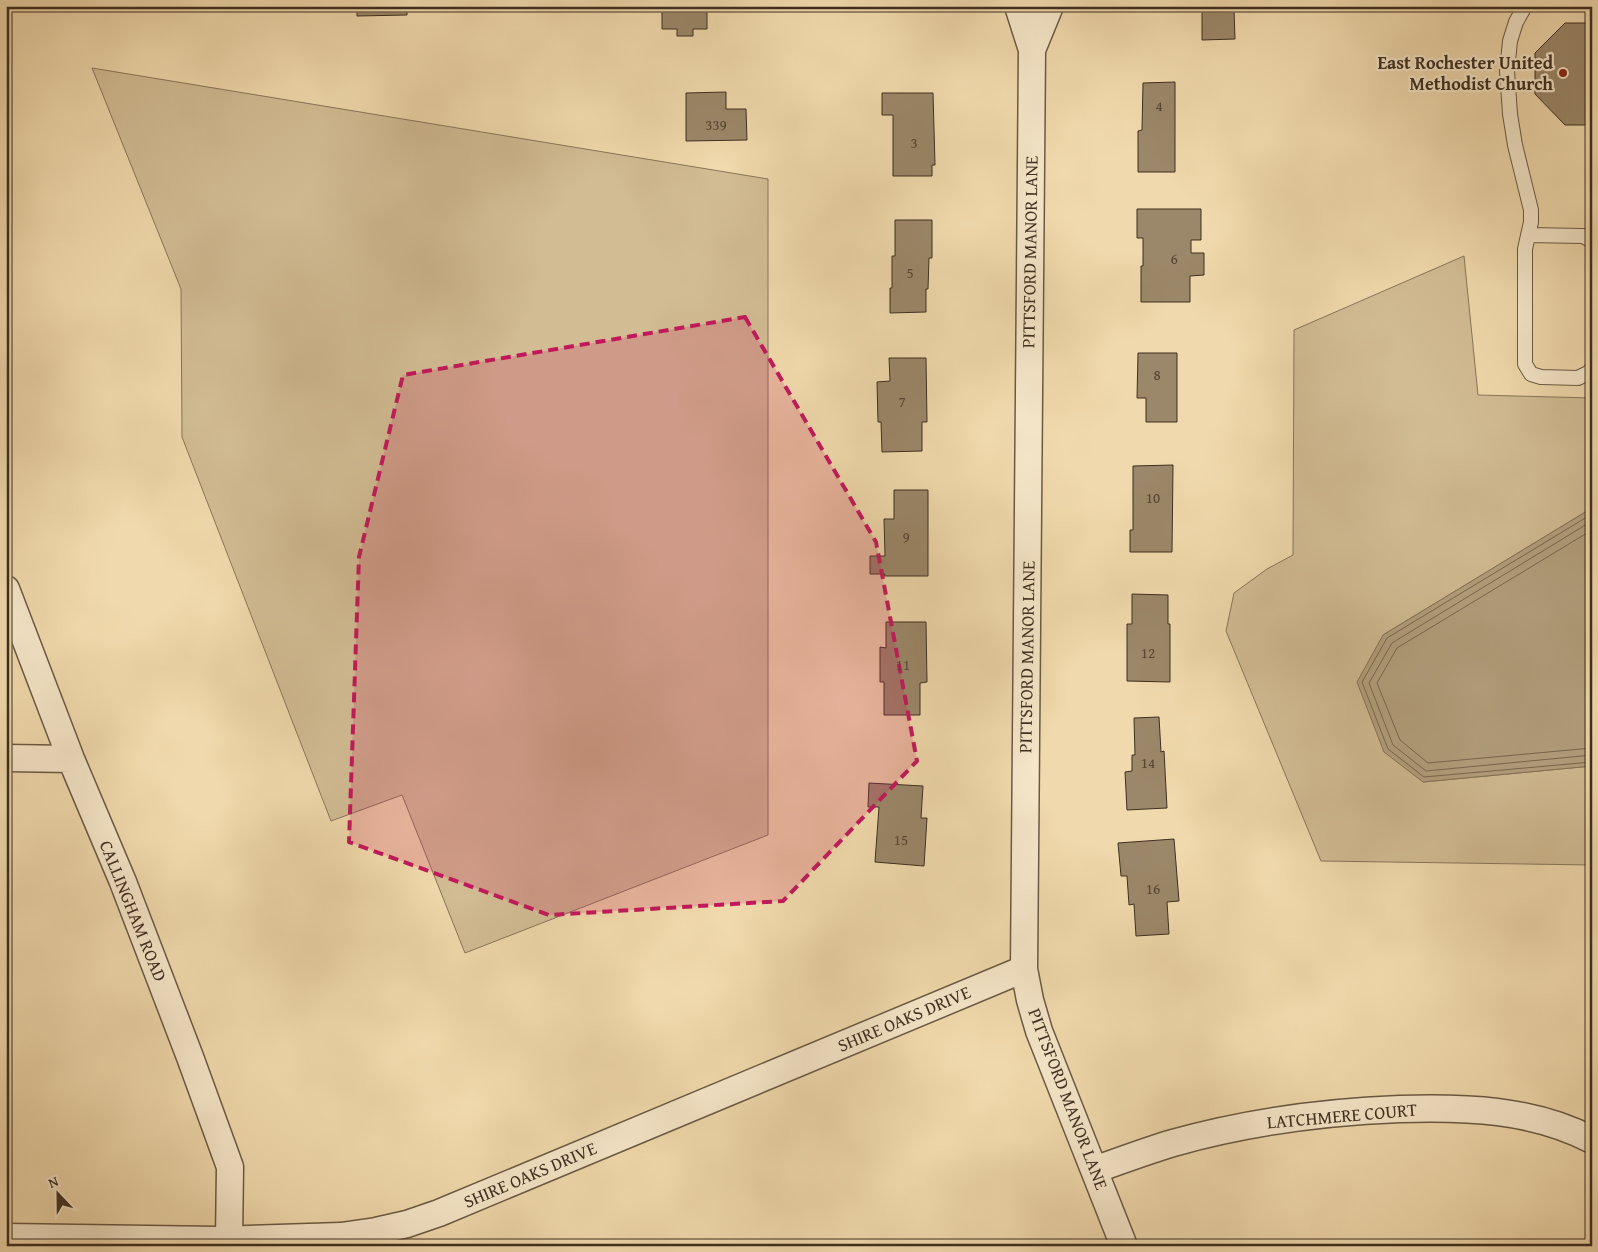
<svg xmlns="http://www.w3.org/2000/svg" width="1598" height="1252" font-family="'Gentium Book Plus',serif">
	<rect width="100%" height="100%" fill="#f0d9ac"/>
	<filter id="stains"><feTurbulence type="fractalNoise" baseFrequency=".004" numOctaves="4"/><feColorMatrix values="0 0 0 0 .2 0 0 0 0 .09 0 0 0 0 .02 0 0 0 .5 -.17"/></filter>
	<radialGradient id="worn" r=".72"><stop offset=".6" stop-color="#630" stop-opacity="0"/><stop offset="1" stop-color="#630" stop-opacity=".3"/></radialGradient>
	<!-- green -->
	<path fill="#d2bc94" stroke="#88765a" d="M92,68L768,179V835L465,953L402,795L331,821L182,437L181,289Z
		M1464,256L1478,395L1592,398V508L1383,635L1423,782L1592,766V865L1321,861L1226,631L1234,593L1267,569L1293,555L1294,330Z"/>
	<!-- water -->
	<path fill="#b39f7d" stroke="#847258" d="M1592,508V766L1423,782L1384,752L1357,682L1383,635Z"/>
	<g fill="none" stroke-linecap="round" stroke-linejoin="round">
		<!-- shore -->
		<path stroke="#78674f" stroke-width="1" d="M1592,514L1387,638L1362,682L1388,749L1424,777L1592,762
			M1592,521L1392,643L1369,683L1393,745L1426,771L1592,755
			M1592,530L1397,648L1377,683L1400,740L1428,763L1592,748"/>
	</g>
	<!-- building -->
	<path fill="#9b8769" stroke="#3e2f21" d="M357,6H407V15L357,16Z
		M662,6H707V29H693V36H677V29H662Z
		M1202,10H1234L1235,39L1202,40Z
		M1565,23H1592V125H1565L1535,94V53Z
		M1175,82V172H1138V131L1142,130L1143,83Z
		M726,92V109H746L747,140L686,141V93Z
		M882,93H933L935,165H932V176H893V115H882Z
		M1137,209H1201V240H1191V253H1204V275L1190,276V302H1141V266H1143V238H1137Z
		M895,220H932V258H929L928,289H926V312L890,313V288H892V256H895Z
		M1138,353H1177V422H1146V398H1137Z
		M889,358H926L927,422H922V451L882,452L881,422H878L877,382L890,381Z
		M1173,465L1172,552H1130V530H1133V466Z
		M894,490H928V576H884L885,574H870V556H885L884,519H894Z
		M1132,594L1168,595V624H1170V682L1127,681V624H1132Z
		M886,622H926L927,682L920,683V715H884V682H880V647L886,648Z
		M1159,717L1161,752L1164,751L1167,808L1127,810L1125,772L1132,771V755H1135L1134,718Z
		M869,783L923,786L921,818H927L924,866L875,862L879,807H868Z
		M1174,839L1179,901L1167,902L1169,934L1136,936L1134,904L1129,905L1127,876H1121L1118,843Z"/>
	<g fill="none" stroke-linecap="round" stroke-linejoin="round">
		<defs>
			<path id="lane" d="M1525,6L1516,22L1510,41L1507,71L1510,114L1515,145L1531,210V222L1525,249V364L1531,374L1541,377L1578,378L1588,373L1592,369
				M1528,235L1583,236L1592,241"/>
			<path id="street" d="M1018,6L1032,50L1024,969L1030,1000L1039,1031L1124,1246
				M1032,50L1050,6
				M6,589L71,759L123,882L190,1057L230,1167L229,1240
				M6,758L71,759
				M1094,1170C1120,1161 1146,1151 1173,1143C1247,1122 1323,1112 1400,1109C1465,1107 1533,1109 1592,1140
				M6,1237L218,1240L341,1236L376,1231L407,1224L439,1213L1024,969"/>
		</defs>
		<!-- lane casing -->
		<use href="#lane" stroke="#6a5a44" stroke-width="16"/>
		<!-- street casing -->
		<use href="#street" stroke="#6a5a44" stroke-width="29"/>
		<!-- lane -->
		<use href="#lane" stroke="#f5e6c9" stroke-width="14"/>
		<!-- street -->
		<use href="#street" stroke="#f5e6c9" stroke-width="26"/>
	</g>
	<!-- marked area -->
	<path fill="#c2185b" fill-opacity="0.2" stroke="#c2185b" stroke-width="4" stroke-dasharray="10 6" stroke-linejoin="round" d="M745,317L876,542L917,761L783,901L549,915L349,842L359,557L403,375Z"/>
	<!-- markers -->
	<circle fill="#8f2418" stroke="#f5e6c9" stroke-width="2" cx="1563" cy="73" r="5"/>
	<g text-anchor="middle" stroke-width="4.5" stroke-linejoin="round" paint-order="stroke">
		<!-- number labels -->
		<g font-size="15" fill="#554533">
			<text x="1159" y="111">4</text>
			<text x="716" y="130">339</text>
			<text x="914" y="148">3</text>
			<text x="1174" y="264">6</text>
			<text x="910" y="278">5</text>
			<text x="1157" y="380">8</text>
			<text x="902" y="407">7</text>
			<text x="1153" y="503">10</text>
			<text x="906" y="542">9</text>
			<text x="1148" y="658">12</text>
			<text x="903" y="670">11</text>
			<text x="1148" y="768">14</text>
			<text x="901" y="845">15</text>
			<text x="1153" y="894">16</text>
		</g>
		<!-- poi labels -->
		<g font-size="18" font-weight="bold" fill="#3e2f21" stroke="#f5e6c9" text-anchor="end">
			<text x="1553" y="69">East Rochester United<tspan x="1553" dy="21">Methodist Church</tspan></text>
		</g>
		<!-- street labels -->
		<g font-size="18" fill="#3e2f21" stroke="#f5e6c9">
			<text transform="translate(1030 252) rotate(-89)" y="6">PITTSFORD MANOR LANE</text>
			<text transform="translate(1027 657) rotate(-89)" y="6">PITTSFORD MANOR LANE</text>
			<text transform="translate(133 911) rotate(68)" y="6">CALLINGHAM ROAD</text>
			<text transform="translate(904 1019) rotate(-23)" y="6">SHIRE OAKS DRIVE</text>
			<text transform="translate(1068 1099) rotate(69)" y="6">PITTSFORD MANOR LANE</text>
			<text transform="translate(1342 1116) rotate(-5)" y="6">LATCHMERE COURT</text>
			<text transform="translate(530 1175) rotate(-23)" y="6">SHIRE OAKS DRIVE</text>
		</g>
	</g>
	<!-- margin -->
	<rect width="1598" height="1252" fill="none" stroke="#f0d9ac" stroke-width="25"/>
	<rect x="8" y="8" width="1583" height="1237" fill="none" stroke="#3e2f21" stroke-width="2.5"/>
	<rect x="12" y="12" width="1573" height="1227" fill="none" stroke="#3e2f21"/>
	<!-- north arrow -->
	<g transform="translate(58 1194) rotate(338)" stroke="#f5e6c9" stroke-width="4" paint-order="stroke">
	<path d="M0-4L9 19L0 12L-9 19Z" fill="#3e2f21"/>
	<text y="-8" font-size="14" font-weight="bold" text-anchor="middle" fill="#3e2f21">N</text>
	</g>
	<rect width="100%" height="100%" filter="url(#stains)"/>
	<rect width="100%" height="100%" fill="url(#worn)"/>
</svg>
